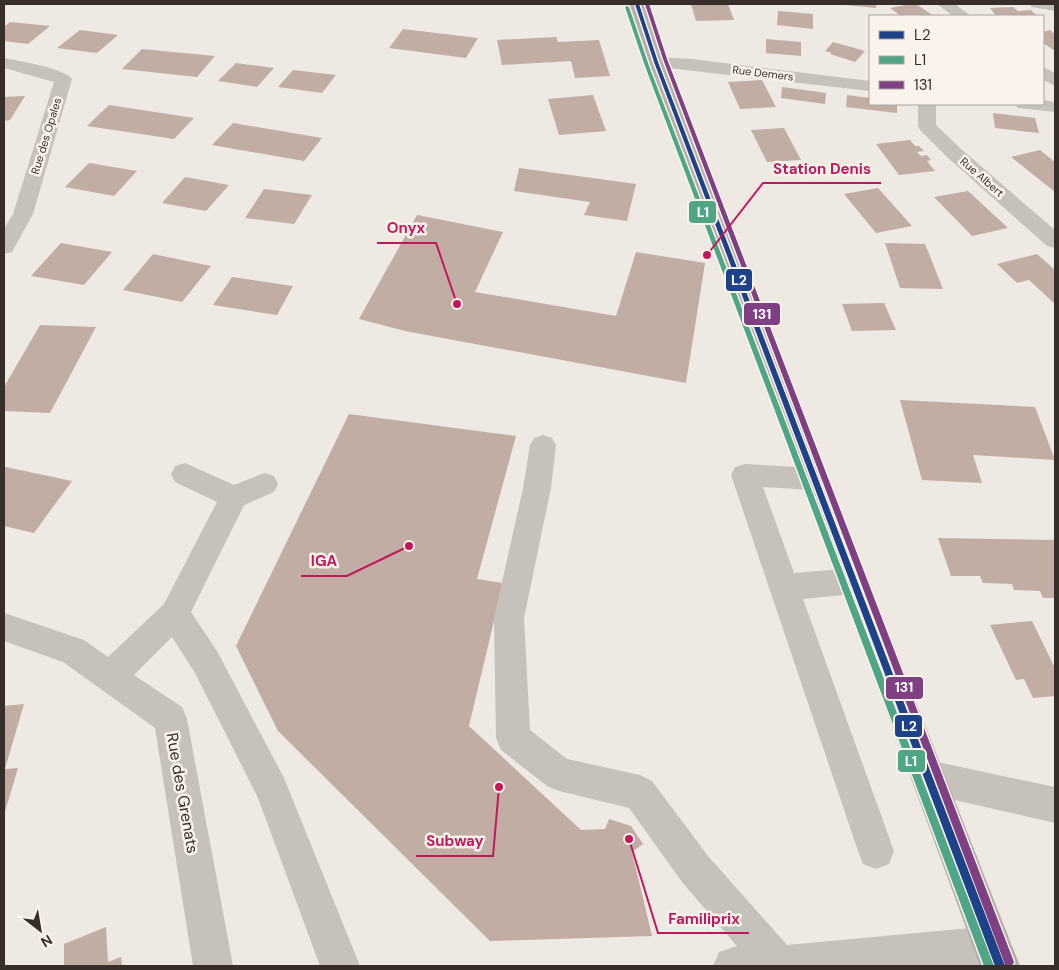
<svg xmlns="http://www.w3.org/2000/svg" width="1059" height="970" font-family="'DM Sans',sans-serif">
	<rect width="100%" height="100%" fill="#eee9e3"/>
	<!-- building -->
	<path fill="#c1ada4" d="M691,4H728L734,20L696,21Z
		M845,4H876V8L845,5Z
		M911,4H916L934,16H901L890,8Z
		M1013,7L1018,11L1031,10L1037,16H996L990,8Z
		M778,11L813,14V29L777,25Z
		M10,22L50,26L28,44L4,41V27Z
		M403,29L478,38L466,58L389,48Z
		M80,30L118,35L97,53L57,48Z
		M1050,30L1055,34V51L1043,43V32Z
		M556,37L558,42L599,40L610,76L575,78L571,61L502,65L497,40Z
		M766,39L801,42V56L766,53Z
		M833,42L865,51L855,62L830,54L832,53L825,51Z
		M142,49L215,56L197,77L122,69Z
		M236,63L274,68L257,87L218,81Z
		M293,70L336,75L322,93L278,87Z
		M762,80L776,107L740,109L728,82Z
		M782,87L826,93L825,104L781,98Z
		M593,95L606,131L559,135L548,99Z
		M847,95L870,98V104H897V113L846,107Z
		M25,96L10,120L4,121V97Z
		M109,105L194,118L174,139L87,126Z
		M993,113L1035,118L1039,133L995,128Z
		M233,123L322,138L304,161L212,145Z
		M784,128L801,160L767,162L751,130Z
		M910,140L915,146H919L924,151L917,152L921,156L927,155L931,160L927,161L935,171L899,175L876,144Z
		M1040,150L1055,162V192L1011,157Z
		M89,163L137,171L114,196L65,187Z
		M519,168L636,184L627,221L584,215L590,202L514,191Z
		M185,177L229,185L206,211L162,203Z
		M878,188L912,226L876,233L844,194Z
		M264,189L312,195L294,224L245,218Z
		M968,191L1008,228L972,236L934,197Z
		M417,215L503,232L475,292L616,316L636,252L705,263L686,383L405,331L359,319Z
		M61,243L112,252L84,285L31,276Z
		M885,243L925,244L943,289L900,288Z
		M153,254L211,266L182,302L123,290Z
		M1037,254L1055,270V304L1029,280L1017,283L997,264Z
		M232,277L293,286L277,315L213,305Z
		M884,303L896,330L852,331L842,304Z
		M40,325L96,327L50,413L4,411V387Z
		M900,400L1035,407L1055,460L973,455L982,483L922,480Z
		M349,414L516,436L477,579L503,583L469,726L581,830L605,829L609,819L631,826L643,844L632,852L652,936L490,941L278,731L236,646Z
		M6,467L72,481L34,533L4,526V469Z
		M938,538L1055,540V598H1043L1040,591L1014,590L1012,584L983,583L980,576H951Z
		M1032,621L1055,668V696L1033,698L1024,679L1016,680L990,625Z
		M24,704L5,769L18,768L4,815V706Z
		M106,927L108,962L121,957L122,966H64V944Z"/>
	<g fill="none" stroke-linecap="round" stroke-linejoin="round">
		<!-- minor -->
		<path fill="#c7c1bc" fill-rule="evenodd" d="M937,4H955L971,16H953Z
			M1029,4H1055V11L1032,7Z
			M656,57L692,59L870,81V91L650,66L648,62L650,58Z
			M4,58C19,61 64,68 72,79L33,214L12,252L4,254V229L13,214L54,82L4,68Z
			M1043,67L1055,73V86L1043,80Z
			M1043,100L1055,102V112L1018,108L1015,104H1043Z
			M918,104H936V125L961,149L1055,230V248L1047,246L947,157L920,130L918,126Z
			M543,435L552,438L556,445L551,488L524,618L530,730L567,759L640,775L652,781L708,856L787,945L992,926L1006,931L1011,945L1006,959L992,964L973,966H713L719,952L737,946L682,882L629,808L559,791L547,786L501,750L496,738L494,618L523,488L530,445L534,438Z
			M185,463L234,485L264,473L274,476L278,484L274,492L244,505L191,612L217,651L284,778L360,966H320L258,798L195,673L172,637L134,675L182,707L187,719L233,966H193L155,728L63,662L4,641V613L84,640L108,657L164,604L217,502L175,482L171,474L175,466Z
			M745,464L814,468L824,471L828,479L824,487L814,490L763,487L794,573L853,568L864,572L868,581L864,590L853,594L803,599L894,851L889,864L876,869L863,864L858,851L731,475L735,467Z
			M928,760L1055,787V823L928,794L916,789L911,777L916,765Z"/>
		<!-- major -->
		<path fill="#b6afab" fill-rule="evenodd" d="M629,4H645L664,62L1020,966H980L648,62Z"/>
		<defs>
			<path id="bus-1" d="M635,4H639L658,62L1005,966H995L654,62Z"/>
			<path id="bus-2" d="M627,6L629,7L649,66L994,966H984L645,66L625,7Z"/>
			<path id="bus-3" d="M645,4H649L667,59L1014,962L1012,966H1005L1004,962L663,59Z"/>
		</defs>
		<!-- bus-1 casing -->
		<use href="#bus-1" stroke="#faf3eb" stroke-width="3"/>
		<!-- bus-2 casing -->
		<use href="#bus-2" stroke="#faf3eb" stroke-width="3"/>
		<!-- bus-3 casing -->
		<use href="#bus-3" stroke="#faf3eb" stroke-width="3"/>
		<!-- bus-1 -->
		<use href="#bus-1" fill="#1e4289" fill-rule="evenodd"/>
		<!-- bus-2 -->
		<use href="#bus-2" fill="#4ea685" fill-rule="evenodd"/>
		<!-- bus-3 -->
		<use href="#bus-3" fill="#7e4082" fill-rule="evenodd"/>
	</g>
	<g text-anchor="middle" stroke-width="5" stroke-linejoin="round" paint-order="stroke">
		<!-- far-street labels -->
		<g font-size="11" fill="#382e29" stroke="#faf3eb">
			<text transform="translate(763 73) rotate(7)" y="4">Rue Demers</text>
			<text transform="translate(46 136) rotate(-73)" y="4">Rue des Opales</text>
			<text transform="translate(982 177) rotate(41)" y="4">Rue Albert</text>
		</g>
		<!-- near-street labels -->
		<g font-size="16" fill="#382e29" stroke="#faf3eb">
			<text transform="translate(183 793) rotate(80)" y="6">Rue des Grenats</text>
		</g>
	</g>
	<!-- callouts -->
	<path fill="none" stroke="#c2185b" stroke-width="2" d="M707 255L763 183H881M457 304L436 243H377M409 546L347 576H301M499 787L493 856H416M629 839L658 933H749"/>
	<g fill="#c2185b" stroke="#faf3eb" stroke-width="2">
		<circle cx="707" cy="255" r="5"/>
		<circle cx="457" cy="304" r="5"/>
		<circle cx="409" cy="546" r="5"/>
		<circle cx="499" cy="787" r="5"/>
		<circle cx="629" cy="839" r="5"/>
	</g>
	<g font-size="15" text-anchor="middle" font-weight="bold" fill="#c2185b" stroke="#faf3eb" stroke-width="5" stroke-linejoin="round" paint-order="stroke">
		<text x="822" y="174">Station Denis</text>
		<text x="406" y="233">Onyx</text>
		<text x="324" y="566">IGA</text>
		<text x="455" y="846">Subway</text>
		<text x="704" y="924">Familiprix</text>
	</g>
	<g stroke="#faf3eb" stroke-width="2">
		<rect x="688" y="200" width="29" height="24" rx="5" fill="#4ea685"/>
		<rect x="725" y="268" width="28" height="24" rx="5" fill="#1e4289"/>
		<rect x="743" y="302" width="38" height="24" rx="5" fill="#7e4082"/>
		<rect x="885" y="676" width="39" height="24" rx="5" fill="#7e4082"/>
		<rect x="894" y="714" width="29" height="24" rx="5" fill="#1e4289"/>
		<rect x="897" y="749" width="29" height="24" rx="5" fill="#4ea685"/>
	</g>
	<g font-size="14" text-anchor="middle" font-weight="bold" fill="#fff">
		<text x="703" y="217">L1</text>
		<text x="739" y="285">L2</text>
		<text x="762" y="319">131</text>
		<text x="904" y="692">131</text>
		<text x="909" y="731">L2</text>
		<text x="911" y="766">L1</text>
	</g>
	<!-- border -->
	<rect width="1059" height="970" fill="none" stroke="#382e29" stroke-width="10"/>
	<!-- legend -->
	<rect x="869" y="15" width="175" height="90" fill="#faf3eb" stroke="#aca49d"/>
	<rect x="879" y="31" width="25" height="8" fill="#1e4289" stroke="#aca49d"/>
	<text x="914" y="40" font-size="15" fill="#382e29">L2</text>
	<rect x="879" y="56" width="25" height="8" fill="#4ea685" stroke="#aca49d"/>
	<text x="914" y="65" font-size="15" fill="#382e29">L1</text>
	<rect x="879" y="81" width="25" height="8" fill="#7e4082" stroke="#aca49d"/>
	<text x="914" y="90" font-size="15" fill="#382e29">131</text>
	<!-- north arrow -->
	<g transform="translate(40 930) rotate(149)" stroke="#faf3eb" stroke-width="4" paint-order="stroke">
	<path d="M0-4L9 19L0 12L-9 19Z" fill="#382e29"/>
	<text y="-8" font-size="14" font-weight="bold" text-anchor="middle" fill="#382e29">N</text>
	</g>
</svg>
